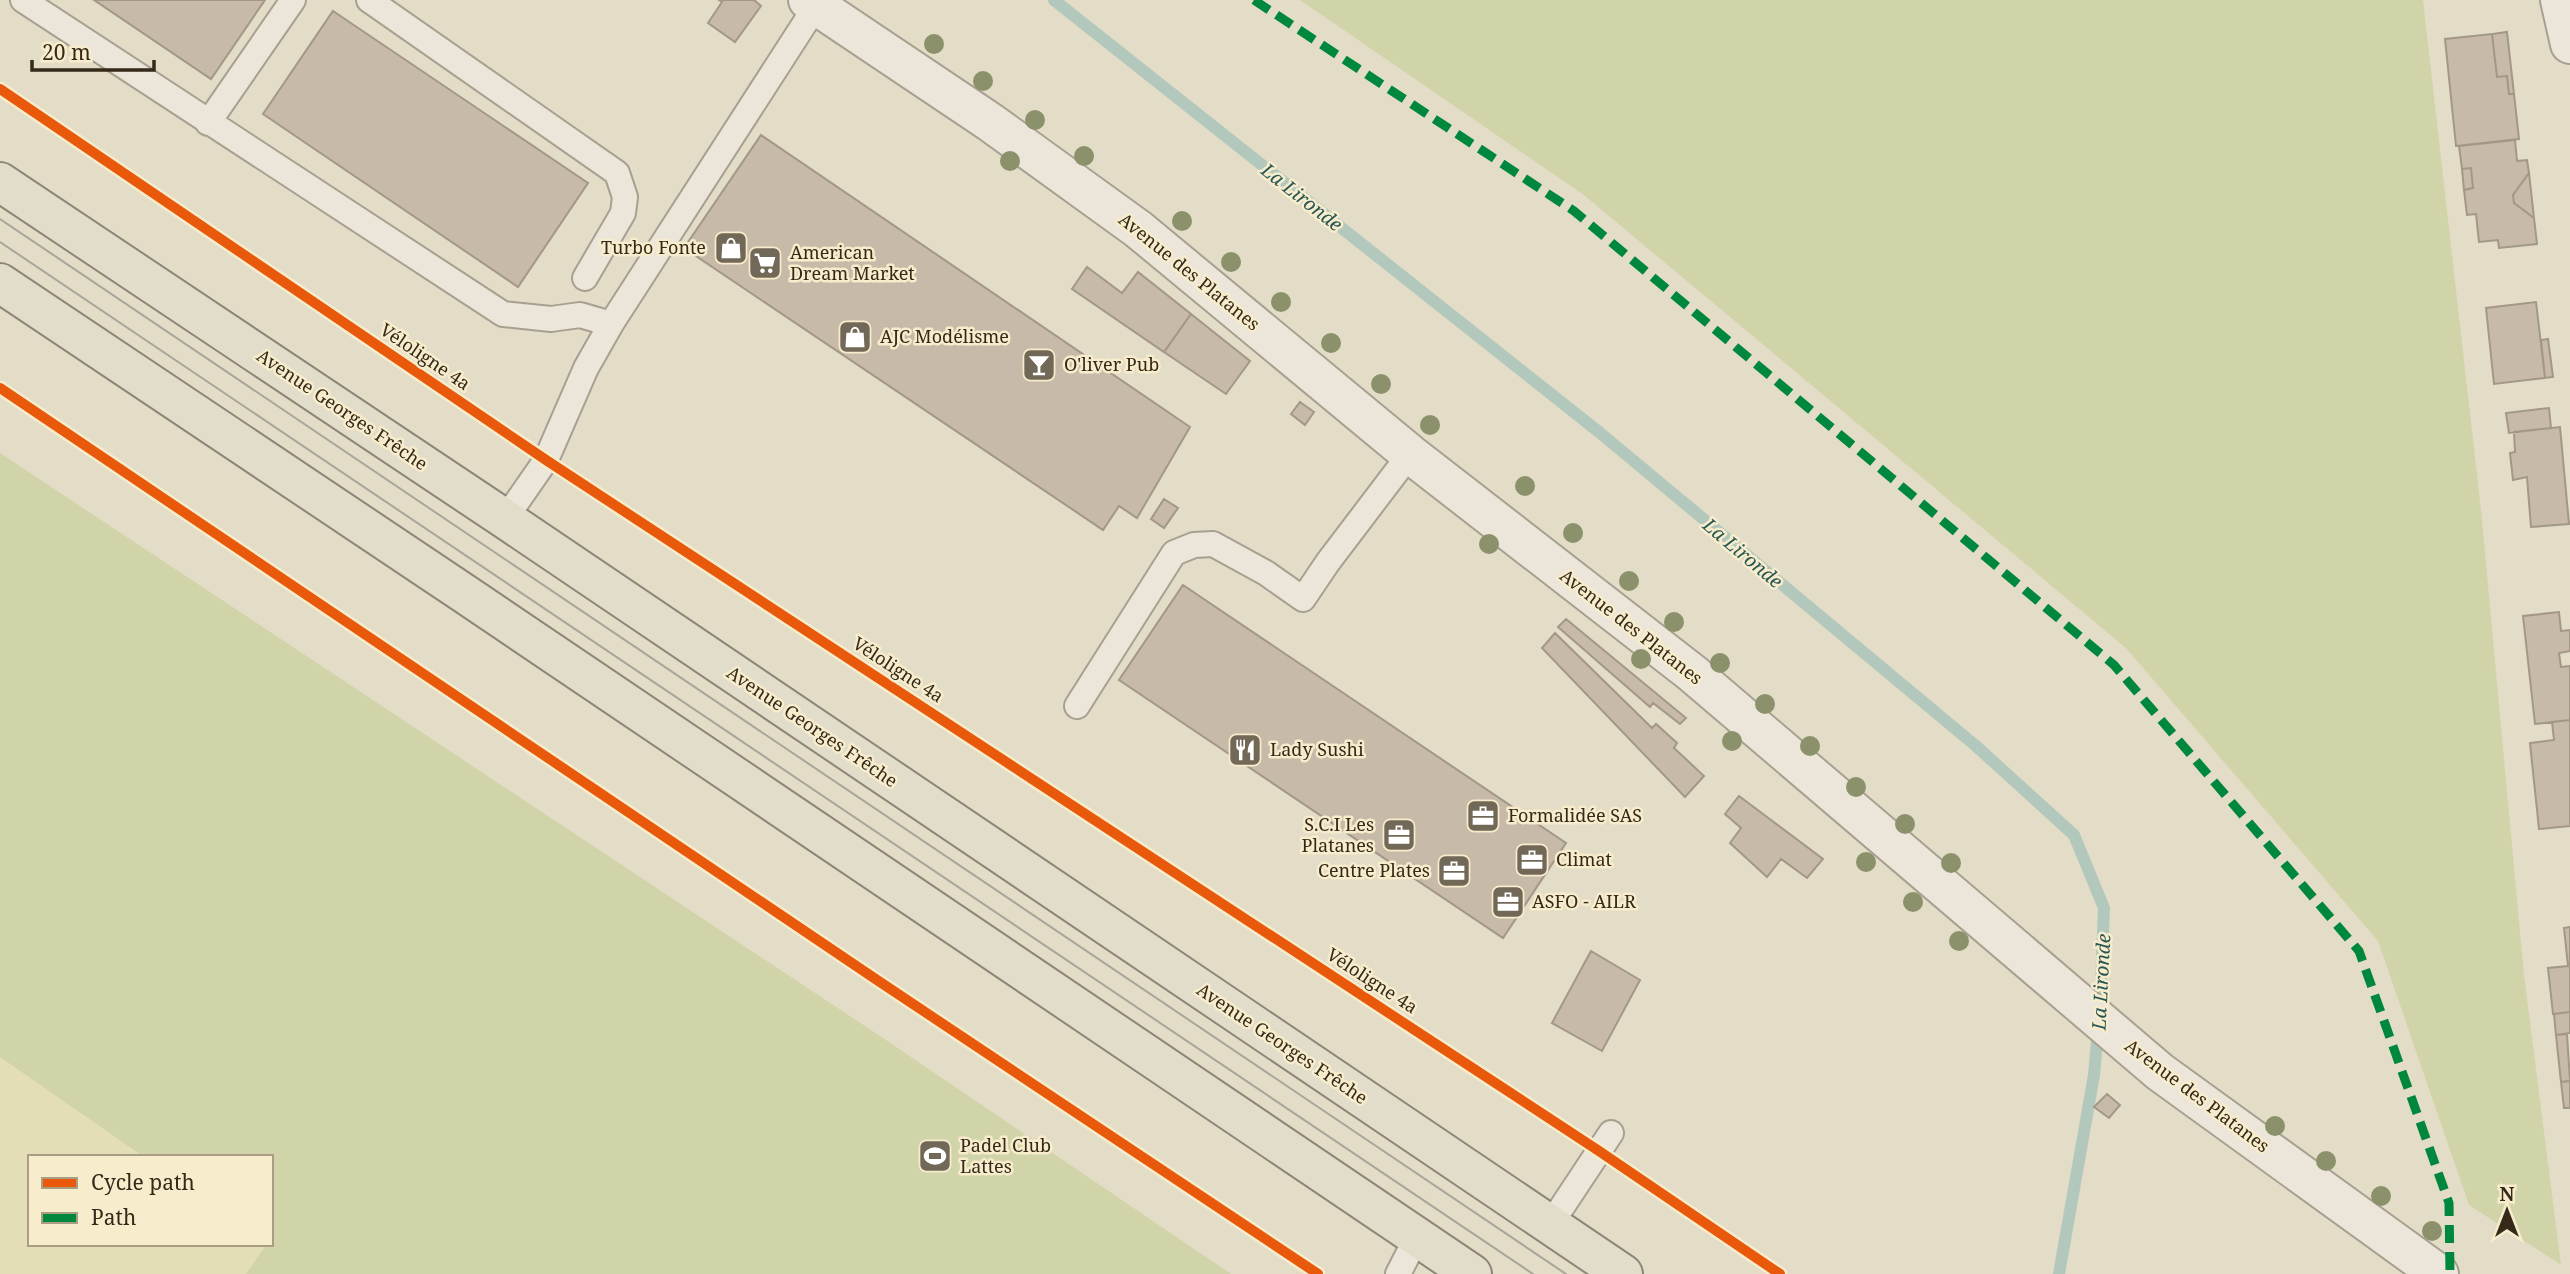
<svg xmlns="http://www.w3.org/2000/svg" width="2570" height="1274" font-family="'Noto Serif',serif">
	<rect width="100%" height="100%" fill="#e3dcc7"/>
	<!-- farmland -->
	<path fill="#e4deb6" d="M0,1057L144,1157H30V1244H267L246,1274H0Z"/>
	<!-- green -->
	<path fill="#d1d4a8" d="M1300,0H2423L2481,510L2524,975L2561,1265L2469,1205L2378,941L2126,648L1584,195Z
		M0,453L883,1038L1231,1274H246L267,1244H271V1157H144L0,1057Z"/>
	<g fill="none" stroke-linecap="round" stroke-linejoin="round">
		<!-- stream -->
		<path stroke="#b3c8bc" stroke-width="12" d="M1054,0L1599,432L1976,746L2074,835L2104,908L2100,1011
			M2059,1274L2094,1075L2098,1030"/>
	</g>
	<!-- building -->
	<path fill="#c7baa8" stroke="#a39787" stroke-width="2" d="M94,0H265L211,79Z
		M719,0H754L761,6L735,42L708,23L722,2Z
		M333,11L588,183L518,287L263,114Z
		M2507,32L2514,94H2509L2507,76L2497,77L2492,34Z
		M2492,34L2497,77L2507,76L2509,94H2514L2519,139L2456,146L2445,39Z
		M761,135L1190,427L1137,518L1119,506L1103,530L684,248Z
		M2515,140L2517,161L2527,160L2529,173L2513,195L2514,203L2534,218L2537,244L2499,248L2498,240L2479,242L2476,214L2467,215L2464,190L2473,188L2471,168L2462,169L2459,146Z
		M2471,168L2473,188L2464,190L2462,169Z
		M2529,173L2534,218L2514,203L2513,195Z
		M1087,267L1122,293L1138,272L1191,314L1164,352L1072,289Z
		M2536,302L2545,378L2494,384L2486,308Z
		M1191,314L1250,361L1226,394L1164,352Z
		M2548,339L2553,377L2545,378L2541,340Z
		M1300,402L1314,412L1305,425L1291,414Z
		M2549,408L2551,428L2509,433L2506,413Z
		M2560,427L2569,524L2531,527L2527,477L2513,480L2510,453L2515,452L2514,432Z
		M1164,499L1178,508L1164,528L1151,519Z
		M1183,585L1566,843L1503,938L1119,680Z
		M2559,612L2561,631L2570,630V651L2559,653L2561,667L2570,666V720L2535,724L2523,616Z
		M1566,619L1686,718L1680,724L1653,703L1650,707L1558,627Z
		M1555,633L1652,728L1656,724L1677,743L1674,748L1704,776L1685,797L1542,648Z
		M2570,720V826L2539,829L2530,743L2554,740L2552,722Z
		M1739,796L1823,859L1807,878L1781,859L1767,877L1730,843L1741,828L1725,814Z
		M2570,927V1012L2553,1014L2548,968L2568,966L2564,928Z
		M1591,951L1640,980L1602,1051L1552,1023Z
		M2570,1012V1033L2556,1035L2554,1014Z
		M2567,1034L2570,1081L2561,1082L2556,1035Z
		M2570,1081V1108H2564L2561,1082Z
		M2107,1094L2120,1105L2109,1118L2094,1107Z"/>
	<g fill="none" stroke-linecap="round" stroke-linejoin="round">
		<defs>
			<path id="service" d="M23,0L503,314L551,319L580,315L611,324
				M369,0L617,173L625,197L623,213L585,278
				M208,123L293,0
				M505,519L546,460L586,368L611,324L816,6
				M1077,706L1174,553L1194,545L1213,544L1266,573L1303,599L1328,562L1410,454
				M1550,1225L1611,1133
				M1398,1274L1417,1237"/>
			<path id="minor" d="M2560,0L2570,44"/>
			<path id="tertiary" d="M808,0L990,122L1138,229L1410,454L1692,673L2160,1072L2439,1274"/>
			<path id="primary" d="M0,182L505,519L1623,1274
				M0,283L462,592L1472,1274"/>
		</defs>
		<!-- service casing -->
		<use href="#service" stroke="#a7a091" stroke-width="28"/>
		<!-- minor casing -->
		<use href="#minor" stroke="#a7a091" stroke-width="42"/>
		<!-- tertiary casing -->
		<use href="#tertiary" stroke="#a7a091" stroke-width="42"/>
		<!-- primary casing -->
		<use href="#primary" stroke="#8d8678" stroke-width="42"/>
		<!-- service -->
		<use href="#service" stroke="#ebe6d9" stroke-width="24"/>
		<!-- minor -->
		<use href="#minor" stroke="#ebe6d9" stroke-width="38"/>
		<!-- tertiary -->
		<use href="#tertiary" stroke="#ebe6d9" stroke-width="38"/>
		<!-- primary -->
		<use href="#primary" stroke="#e2dcca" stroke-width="38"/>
		<!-- tram -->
		<path stroke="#a9a59a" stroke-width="2" d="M0,219L1566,1274
			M0,242L1533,1274"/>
		<!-- quiet -->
		<path stroke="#00873e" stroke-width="9" stroke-dasharray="18 9" stroke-linecap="butt" d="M1254,0L1574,211L2114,665L2359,951L2449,1203L2450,1274"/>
		<defs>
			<path id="cycleway" d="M0,89L546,460L1599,1151L1780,1274
				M0,388L877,980L1318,1274"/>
		</defs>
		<!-- cycleway casing -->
		<use href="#cycleway" stroke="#f7eccb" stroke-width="15"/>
		<!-- cycleway -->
		<use href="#cycleway" stroke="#e8590c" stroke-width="10"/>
	</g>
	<!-- trees -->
	<g fill="#8b916b">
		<circle cx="934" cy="44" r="10"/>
		<circle cx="983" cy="81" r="10"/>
		<circle cx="1035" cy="120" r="10"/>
		<circle cx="1084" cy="156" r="10"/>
		<circle cx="1010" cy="161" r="10"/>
		<circle cx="1182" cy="221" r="10"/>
		<circle cx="1231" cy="262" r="10"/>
		<circle cx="1281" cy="302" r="10"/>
		<circle cx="1331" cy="343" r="10"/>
		<circle cx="1381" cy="384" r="10"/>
		<circle cx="1430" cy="425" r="10"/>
		<circle cx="1525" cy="486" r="10"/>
		<circle cx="1573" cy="533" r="10"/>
		<circle cx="1489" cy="544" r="10"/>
		<circle cx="1629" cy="581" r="10"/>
		<circle cx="1674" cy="622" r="10"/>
		<circle cx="1641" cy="659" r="10"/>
		<circle cx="1720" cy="663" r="10"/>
		<circle cx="1765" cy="704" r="10"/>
		<circle cx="1732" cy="741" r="10"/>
		<circle cx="1810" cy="746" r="10"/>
		<circle cx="1856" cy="787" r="10"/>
		<circle cx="1905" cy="824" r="10"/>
		<circle cx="1866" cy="862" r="10"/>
		<circle cx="1951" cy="863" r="10"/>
		<circle cx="1913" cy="902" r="10"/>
		<circle cx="1959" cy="941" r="10"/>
		<circle cx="2275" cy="1126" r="10"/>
		<circle cx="2326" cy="1161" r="10"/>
		<circle cx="2381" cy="1196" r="10"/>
		<circle cx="2432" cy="1231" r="10"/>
	</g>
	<!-- icons -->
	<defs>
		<symbol id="shop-square" viewBox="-11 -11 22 22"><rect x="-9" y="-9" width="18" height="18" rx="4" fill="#726857" stroke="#f7eccb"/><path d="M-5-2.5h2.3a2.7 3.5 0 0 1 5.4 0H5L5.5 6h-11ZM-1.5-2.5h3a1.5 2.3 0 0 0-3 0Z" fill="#fff"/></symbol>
		<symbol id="supermarket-square" viewBox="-11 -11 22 22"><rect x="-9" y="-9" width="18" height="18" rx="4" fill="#726857" stroke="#f7eccb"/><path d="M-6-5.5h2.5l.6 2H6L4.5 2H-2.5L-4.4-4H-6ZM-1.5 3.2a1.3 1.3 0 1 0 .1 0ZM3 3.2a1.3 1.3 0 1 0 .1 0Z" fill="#fff"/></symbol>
		<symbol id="bar-square" viewBox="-11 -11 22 22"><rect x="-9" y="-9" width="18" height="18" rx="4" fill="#726857" stroke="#f7eccb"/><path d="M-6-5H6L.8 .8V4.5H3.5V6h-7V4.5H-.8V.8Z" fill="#fff"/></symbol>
		<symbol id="restaurant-square" viewBox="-11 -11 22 22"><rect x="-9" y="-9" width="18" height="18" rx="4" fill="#726857" stroke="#f7eccb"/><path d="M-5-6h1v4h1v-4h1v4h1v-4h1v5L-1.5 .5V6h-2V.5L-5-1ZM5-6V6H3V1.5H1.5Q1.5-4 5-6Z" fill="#fff"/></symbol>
		<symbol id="office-square" viewBox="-11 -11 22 22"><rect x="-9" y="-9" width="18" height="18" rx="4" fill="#726857" stroke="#f7eccb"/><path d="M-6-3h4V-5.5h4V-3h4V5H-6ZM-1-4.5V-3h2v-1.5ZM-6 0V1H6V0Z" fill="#fff"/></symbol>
		<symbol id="stadium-square" viewBox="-11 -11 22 22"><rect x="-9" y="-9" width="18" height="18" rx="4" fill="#726857" stroke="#f7eccb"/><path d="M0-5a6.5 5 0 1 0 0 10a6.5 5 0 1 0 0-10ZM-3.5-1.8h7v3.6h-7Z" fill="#fff"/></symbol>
	</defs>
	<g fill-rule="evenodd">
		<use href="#shop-square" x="712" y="229" width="38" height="38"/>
		<use href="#supermarket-square" x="746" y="244" width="38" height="38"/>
		<use href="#shop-square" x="836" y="318" width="38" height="38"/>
		<use href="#bar-square" x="1020" y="346" width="38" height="38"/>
		<use href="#restaurant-square" x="1226" y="731" width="38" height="38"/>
		<use href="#office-square" x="1464" y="797" width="38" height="38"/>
		<use href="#office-square" x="1380" y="816" width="38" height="38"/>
		<use href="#office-square" x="1513" y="841" width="38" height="38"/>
		<use href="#office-square" x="1435" y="852" width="38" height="38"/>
		<use href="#office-square" x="1489" y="883" width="38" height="38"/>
		<use href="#stadium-square" x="916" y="1137" width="38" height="38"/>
	</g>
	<g text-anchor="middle" stroke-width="5" stroke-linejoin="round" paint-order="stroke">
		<!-- poi labels -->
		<g font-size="18" fill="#35291a" stroke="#f7eccb" text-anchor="start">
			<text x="706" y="254" text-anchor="end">Turbo Fonte</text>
			<text x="790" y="259">American<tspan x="790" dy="21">Dream Market</tspan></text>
			<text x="880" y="343">AJC Modélisme</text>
			<text x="1064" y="371">O'liver Pub</text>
			<text x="1270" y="756">Lady Sushi</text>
			<text x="1508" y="822">Formalidée SAS</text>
			<text x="1374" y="831" text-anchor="end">S.C.I Les<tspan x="1374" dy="21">Platanes</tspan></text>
			<text x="1556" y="866">Climat</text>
			<text x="1430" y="877" text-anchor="end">Centre Plates</text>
			<text x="1532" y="908">ASFO - AILR</text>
			<text x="960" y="1152">Padel Club<tspan x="960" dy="21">Lattes</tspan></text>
		</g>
		<!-- street labels -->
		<g font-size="18" fill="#35291a" stroke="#f7eccb">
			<text transform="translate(1189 272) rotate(39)" y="6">Avenue des Platanes</text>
			<text transform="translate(425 357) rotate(34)" y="6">Véloligne 4a</text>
			<text transform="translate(342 410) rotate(34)" y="6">Avenue Georges Frêche</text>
			<text transform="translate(1631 627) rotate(38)" y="6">Avenue des Platanes</text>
			<text transform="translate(898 670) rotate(33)" y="6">Véloligne 4a</text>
			<text transform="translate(812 727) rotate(34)" y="6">Avenue Georges Frêche</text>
			<text transform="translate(1372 981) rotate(33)" y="6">Véloligne 4a</text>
			<text transform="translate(1282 1044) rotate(34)" y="6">Avenue Georges Frêche</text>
			<text transform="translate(2197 1096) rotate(37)" y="6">Avenue des Platanes</text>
		</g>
		<!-- water labels -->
		<g font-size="19" font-style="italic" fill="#285655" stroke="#f7eccb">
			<text transform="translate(1302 197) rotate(38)" y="7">La Lironde</text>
			<text transform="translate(1743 553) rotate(40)" y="7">La Lironde</text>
			<text transform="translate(2101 982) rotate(-87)" y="7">La Lironde</text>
		</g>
	</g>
	<!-- legend -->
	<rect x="28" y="1155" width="245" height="91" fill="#f7eccb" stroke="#a99e84" stroke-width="2"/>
	<rect x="42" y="1178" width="35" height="10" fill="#e8590c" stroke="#a99e84" stroke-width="2"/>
	<text x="91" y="1190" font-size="21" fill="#35291a">Cycle path</text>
	<rect x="42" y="1213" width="35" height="10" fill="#00873e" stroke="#a99e84" stroke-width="2"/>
	<text x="91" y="1225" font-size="21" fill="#35291a">Path</text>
	<!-- north arrow -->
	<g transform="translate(2507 1211)" stroke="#f7eccb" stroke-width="5" paint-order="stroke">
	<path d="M0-5L12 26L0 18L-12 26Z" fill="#35291a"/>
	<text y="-10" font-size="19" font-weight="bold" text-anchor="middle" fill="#35291a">N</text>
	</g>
	<!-- scale -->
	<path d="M32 60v10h122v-10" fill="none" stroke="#35291a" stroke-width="3.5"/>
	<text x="42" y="60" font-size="21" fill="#35291a" stroke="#f7eccb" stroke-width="5" paint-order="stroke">20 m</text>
</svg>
